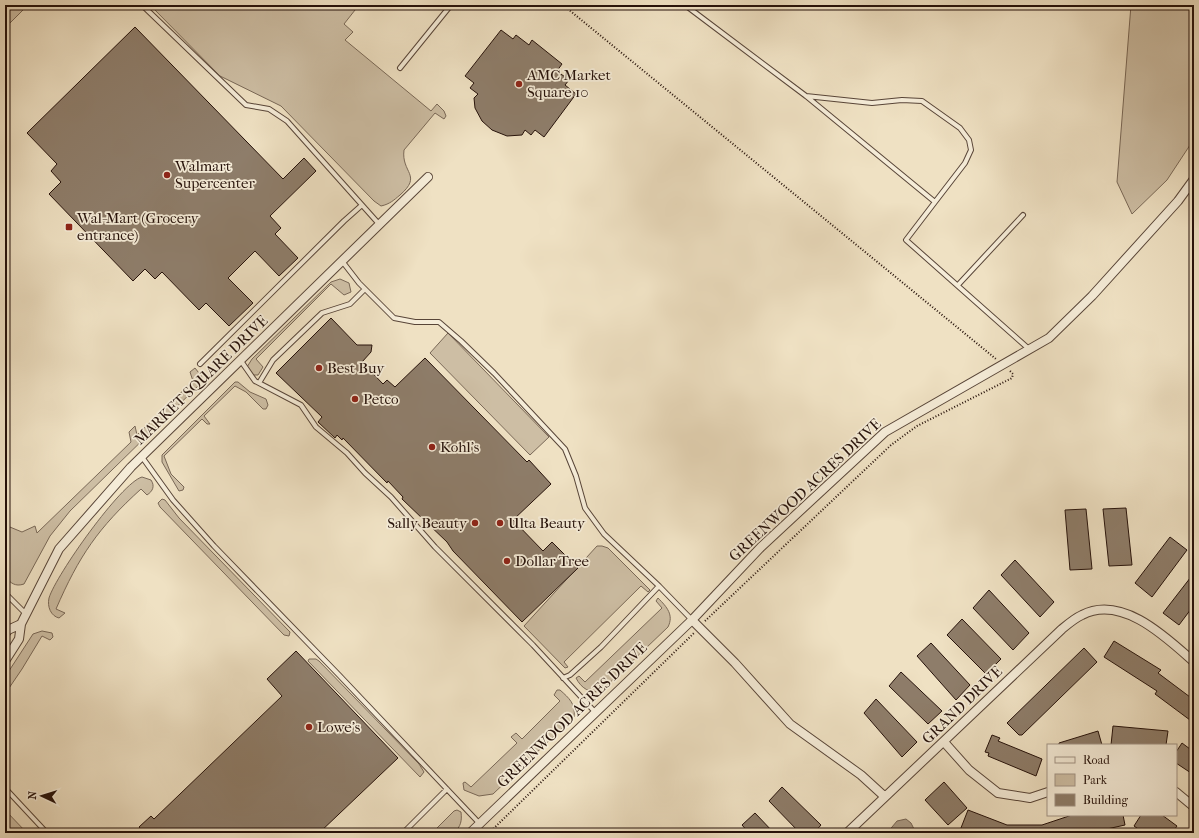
<svg xmlns="http://www.w3.org/2000/svg" width="1199" height="838" font-family="'IM FELL French Canon',serif">
	<rect width="100%" height="100%" fill="#efe1c3"/>
	<filter id="stains"><feTurbulence type="fractalNoise" baseFrequency=".005" numOctaves="4"/><feColorMatrix values="0 0 0 0 .2 0 0 0 0 .09 0 0 0 0 .02 0 0 0 .5 -.17"/></filter>
	<radialGradient id="worn" r=".72"><stop offset=".6" stop-color="#630" stop-opacity="0"/><stop offset="1" stop-color="#630" stop-opacity=".3"/></radialGradient>
	<!-- green -->
	<path fill="#cdbea4" stroke="#796857" d="M5,5H28L5,28Z
		M150,5H359L344,24L353,32L345,40L431,111L437,104L444,111L446,116L444,119L435,113L404,150C401,173 423,175 400,195C394,200 390,204 381,206L374,201L281,106L220,76Z
		M1131,5H1194V139L1167,180L1132,214L1117,182Z
		M340,279L349,283L351,292L344,295L331,284L256,359L263,367L258,375H252L247,367L252,359L331,282Z
		M448,333L549,437L530,455L430,353Z
		M195,368L202,377L199,385L70,511L50,536L24,584C15,587 11,583 5,577V525L22,532L35,526L37,533L131,442L129,432L135,426L137,435L193,381L190,372Z
		M235,382H238L250,392L266,399L268,405L266,409H263L246,392L235,386L204,416L210,424H207L202,419L164,456L171,474L184,487L183,490L179,491L162,462V455Z
		M142,477L151,480C155,486 153,491 147,495L141,489C98,528 79,556 56,609L65,613L59,618C51,616 47,607 49,598C56,575 121,483 142,477Z
		M162,499L165,500L179,518L290,632L289,636L284,635L160,507L158,503Z
		M597,546H602L608,548L650,590L648,592L641,586L564,662L568,667L565,668L524,626Z
		M658,598C667,607 674,615 668,627L601,691C590,694 581,688 576,678L579,676L585,682L662,608L656,601Z
		M42,631L52,633L53,637L50,640L42,636L22,669L5,694V677L33,634Z
		M309,659H316L319,661L419,764L424,772L420,777L308,661Z
		M557,690H560C569,698 576,704 574,717L493,794L479,796L464,790L463,783L465,782L471,787L517,743L511,737L516,733L522,739L560,701L554,695Z
		M5,810L27,833H5Z
		M457,810L461,812C462,821 461,826 454,833H432L454,811Z"/>
	<!-- water -->
	<path fill="#aa9a84" stroke="#756353" d="M906,819L911,823L916,833H887L897,821Z"/>
	<!-- building -->
	<path fill="#8e7d6a" stroke="#25110a" d="M135,27L283,179L304,158L316,171L270,216L281,228L275,234L298,258L279,276L255,251L228,278L253,303L229,326L206,303L199,310L162,272L155,279L145,269L133,281L49,194L61,182L51,171L57,164L27,133Z
		M501,30L513,39L516,35L529,45L532,40L562,64L557,71L569,80L565,85L576,94L544,137L535,130L531,135L525,130L522,135L507,136L492,130L482,121L475,108L474,98L478,94L470,88L474,83L465,76Z
		M331,318L357,345H372L371,352L362,362L383,384L387,380L395,387L425,358L527,462L529,460L551,484L513,520L543,551L552,542L578,568L522,622L453,551L447,542L402,499L403,497L388,481L387,483L343,438L342,440L337,435L335,438L318,422L322,417L276,373Z
		M1126,508L1132,565L1109,566L1103,509Z
		M1086,509L1092,569L1070,570L1065,510Z
		M1170,537L1187,550L1152,597L1135,583Z
		M1015,560L1054,602L1040,617L1001,575Z
		M1194,573V605L1179,625L1163,613Z
		M989,590L1029,633L1013,650L973,608Z
		M962,619L1001,659L986,674L947,635Z
		M1114,641L1161,670L1158,673L1194,700V723L1155,694L1157,691L1104,657Z
		M931,643L970,685L956,700L917,656Z
		M1084,648L1097,662L1022,735H1019L1007,723Z
		M296,651L398,758L319,833H144L139,827L151,816L154,819L282,696L267,679Z
		M901,672L942,711L928,724L889,686Z
		M876,699L917,742L902,757L864,713Z
		M1113,726L1168,731L1166,745H1111Z
		M1098,731L1102,745H1059V743Z
		M992,735L1000,738L998,741L1042,759L1036,776L988,756L989,753L985,752Z
		M1182,743L1194,752V775L1176,763V752Z
		M944,782L967,808L948,825L925,800Z
		M782,787L821,825L814,833H800L769,801Z
		M968,810L1007,825H1042L1072,815H1123L1125,825L1089,833H959Z
		M755,813L774,833H749L742,825Z
		M1141,815H1162L1177,826L1172,833H1144L1134,826Z"/>
	<g fill="none" stroke-linecap="round" stroke-linejoin="round">
		<defs>
			<path id="lane" d="M142,5L246,105L269,109L287,121L379,224
				M685,5L806,96L935,202L906,240L1029,349
				M400,68L451,5
				M806,96L872,103L902,100L922,101L960,128L969,140L971,150L965,163L935,202
				M342,261L359,283L394,318L415,322H439L461,341L494,373L565,449L576,476L585,508L604,534L659,586L692,620
				M958,285L1023,215
				M241,361L255,381L301,405L316,427L347,453L365,473L391,497L435,547L533,645L595,712
				M200,364L344,221L362,205
				M259,383L273,360L322,313L350,304L365,289
				M142,457L173,500L214,546L339,675L480,824
				M5,593L26,614
				M563,678L570,675L601,647L659,586
				M5,788L47,833
				M403,833L447,789"/>
			<path id="street" d="M692,620L735,663L790,724L861,775L884,796
				M5,634L8,630L21,624
				M5,661L19,639L21,624L59,549L131,467L428,177
				M944,742L969,770L998,793L1030,798L1048,792
				M1176,792L1194,807
				M470,833L692,620L761,547L885,432L1049,338L1092,296L1178,201L1194,179
				M847,833L1062,629C1068,624 1075,618 1082,615C1122,594 1167,638 1194,662"/>
		</defs>
		<!-- lane casing -->
		<use href="#lane" stroke="#584538" stroke-width="6"/>
		<!-- street casing -->
		<use href="#street" stroke="#584538" stroke-width="10"/>
		<!-- path -->
		<path stroke="#25110a" stroke-width="2" stroke-dasharray="1 2" stroke-linecap="butt" d="M563,5L996,359
			M705,621L891,445L917,426L1012,378L1013,374L1010,371
			M489,833L694,633"/>
		<!-- lane -->
		<use href="#lane" stroke="#f5ecd8" stroke-width="4"/>
		<!-- street -->
		<use href="#street" stroke="#f5ecd8" stroke-width="8"/>
	</g>
	<!-- markers -->
	<g fill="#8f2418" stroke="#f5ecd8" stroke-width="1.5">
		<circle cx="519" cy="84" r="4"/>
		<circle cx="167" cy="175" r="4"/>
		<rect x="65" y="223" width="8" height="8" rx="2"/>
		<circle cx="319" cy="368" r="4"/>
		<circle cx="355" cy="399" r="4"/>
		<circle cx="432" cy="447" r="4"/>
		<circle cx="475" cy="523" r="4"/>
		<circle cx="500" cy="523" r="4"/>
		<circle cx="507" cy="561" r="4"/>
		<circle cx="309" cy="727" r="4"/>
	</g>
	<g text-anchor="middle" stroke-width="3.5" stroke-linejoin="round" paint-order="stroke">
		<!-- poi labels -->
		<g font-size="15" fill="#25110a" stroke="#f5ecd8" text-anchor="start">
			<text x="527" y="80">AMC Market<tspan x="527" dy="17">Square 10</tspan></text>
			<text x="175" y="171">Walmart<tspan x="175" dy="17">Supercenter</tspan></text>
			<text x="77" y="223">Wal-Mart (Grocery<tspan x="77" dy="17">entrance)</tspan></text>
			<text x="327" y="373">Best Buy</text>
			<text x="363" y="404">Petco</text>
			<text x="440" y="452">Kohl's</text>
			<text x="467" y="528" text-anchor="end">Sally Beauty</text>
			<text x="508" y="528">Ulta Beauty</text>
			<text x="515" y="566">Dollar Tree</text>
			<text x="317" y="732">Lowe's</text>
		</g>
		<!-- street labels -->
		<g font-size="15" fill="#25110a" stroke="#f5ecd8">
			<text transform="translate(201 380) rotate(-44)" y="5">MARKET SQUARE DRIVE</text>
			<text transform="translate(805 490) rotate(-43)" y="5">GREENWOOD ACRES DRIVE</text>
			<text transform="translate(962 705) rotate(-44)" y="5">GRAND DRIVE</text>
			<text transform="translate(572 715) rotate(-44)" y="5">GREENWOOD ACRES DRIVE</text>
		</g>
	</g>
	<!-- margin -->
	<rect width="1199" height="838" fill="none" stroke="#efe1c3" stroke-width="20"/>
	<rect x="6" y="6" width="1187" height="826" fill="none" stroke="#25110a" stroke-width="2"/>
	<rect x="10" y="10" width="1179" height="818" fill="none" stroke="#25110a"/>
	<!-- legend -->
	<rect x="1047" y="744" width="130" height="72" fill="#f5ecd8" stroke="#a29486"/>
	<rect x="1055" y="757" width="20" height="6" fill="#f5ecd8" stroke="#a29486"/>
	<text x="1083" y="764" font-size="12" fill="#25110a">Road</text>
	<rect x="1055" y="774" width="20" height="12" fill="#cdbea4" stroke="#a29486"/>
	<text x="1083" y="784" font-size="12" fill="#25110a">Park</text>
	<rect x="1055" y="794" width="20" height="12" fill="#8e7d6a" stroke="#a29486"/>
	<text x="1083" y="804" font-size="12" fill="#25110a">Building</text>
	<!-- north arrow -->
	<g transform="translate(42 796) rotate(274)" stroke="#f5ecd8" stroke-width="3" paint-order="stroke">
	<path d="M0-3L7 15L0 10L-7 15Z" fill="#25110a"/>
	<text y="-6" font-size="11" font-weight="bold" text-anchor="middle" fill="#25110a">N</text>
	</g>
	<rect width="100%" height="100%" filter="url(#stains)"/>
	<rect width="100%" height="100%" fill="url(#worn)"/>
</svg>
